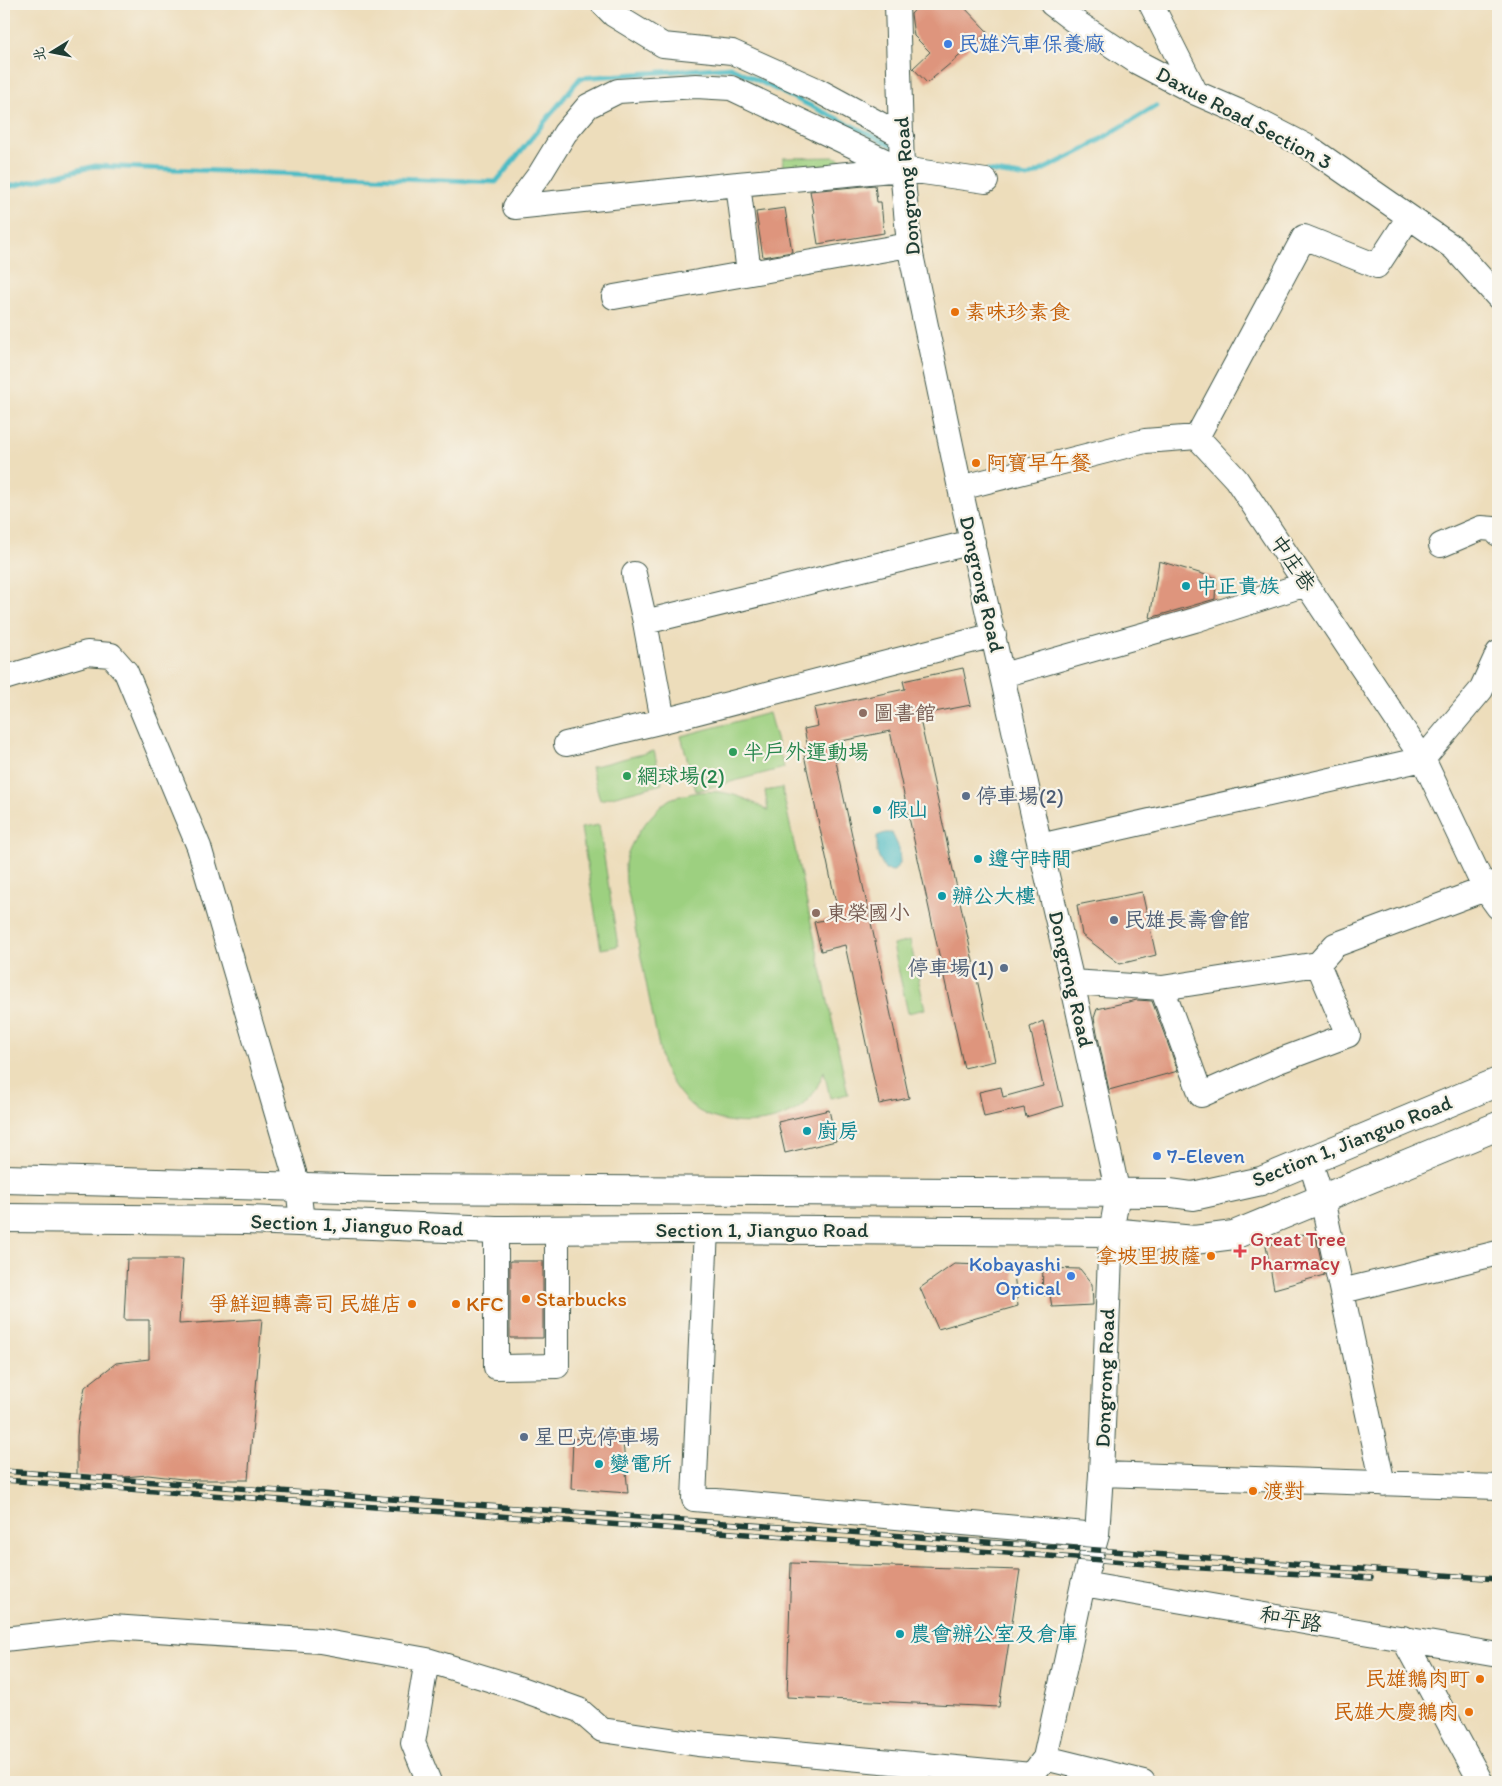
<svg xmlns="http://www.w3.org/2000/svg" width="1502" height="1786" font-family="Itim,'LXGW WenKai TC',sans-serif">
	<rect width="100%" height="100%" fill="#f7f3e8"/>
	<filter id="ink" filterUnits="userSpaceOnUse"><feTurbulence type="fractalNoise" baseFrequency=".02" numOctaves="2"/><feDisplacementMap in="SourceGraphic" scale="10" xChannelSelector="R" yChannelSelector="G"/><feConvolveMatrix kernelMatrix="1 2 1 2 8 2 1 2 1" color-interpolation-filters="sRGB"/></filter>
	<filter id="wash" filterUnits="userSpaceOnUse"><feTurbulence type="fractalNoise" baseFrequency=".0096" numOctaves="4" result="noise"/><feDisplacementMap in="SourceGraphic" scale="20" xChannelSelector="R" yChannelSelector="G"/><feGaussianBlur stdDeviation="1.12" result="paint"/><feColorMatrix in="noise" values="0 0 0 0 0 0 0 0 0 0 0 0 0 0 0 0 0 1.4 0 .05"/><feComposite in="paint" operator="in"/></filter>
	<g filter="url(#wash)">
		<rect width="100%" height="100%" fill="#edddbb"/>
		<!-- green -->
		<path fill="#9dd080" stroke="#5e865a" d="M834,157L855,165L782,173L783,158Z
			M769,713L784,768L696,791L681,736Z
			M654,751L662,784L600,800L591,767Z
			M782,788L848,1094L830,1098L824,1071C819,1083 815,1094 805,1103C778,1128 721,1129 693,1107C680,1096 671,1082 663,1067L626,883C626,877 625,870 625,864C627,849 638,832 648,820C654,813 662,804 670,799C675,797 680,796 685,795C715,786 743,795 768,811L765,791Z
			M599,825L618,946L601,949L581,828Z
			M910,941L925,1009L908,1013L893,945Z"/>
		<!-- water -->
		<path fill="#4dbcc5" stroke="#367c7c" d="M885,833H892L899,848L900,863L894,871L885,870L877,853V836Z"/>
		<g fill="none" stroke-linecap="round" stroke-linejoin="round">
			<!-- stream -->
			<path stroke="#4dbcc5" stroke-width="5" d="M908,152L930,163
				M988,171L1028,177L1083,150L1156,106
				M4,188L95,166L496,182L580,78L730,67L894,146"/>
		</g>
		<g id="blocks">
			<!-- building -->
			<path fill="#de957d" d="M920,4H961L988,32L927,83L913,68L930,52L914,36L911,14Z
				M875,185L877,202H881L884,233L818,244L813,213H814L810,191Z
				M785,208L792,252L763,257L756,212Z
				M1159,561L1216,578L1215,599L1150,618Z
				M963,668L971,705L919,715L995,1061L964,1068L890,731L832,743L909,1098L879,1104L845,945L821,951L814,922L839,917L803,750L808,748L804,729L818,726L814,708L905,689L903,681Z
				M1142,892L1156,955L1120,964L1082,935L1077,905Z
				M1137,1000L1152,1001L1178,1071L1109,1090L1094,1018L1097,1009Z
				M1043,1021L1063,1106L1026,1117L1024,1108L984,1117L979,1092L1001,1087L1003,1097L1043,1086L1030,1027Z
				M829,1110L836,1141L785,1153L778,1122Z
				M1315,1231L1324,1275L1274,1289L1266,1246Z
				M127,1259H183L179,1324L262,1319L248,1480H191L148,1475L111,1478L77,1475V1436L79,1415L85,1387L116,1363L149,1359V1320H124Z
				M510,1261H543V1338H510Z
				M954,1264L1013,1266L1018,1306L938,1329L920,1288Z
				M1043,1268L1080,1269L1092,1284L1093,1305L1052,1307L1050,1295H1042Z
				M622,1432L628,1493L571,1489L573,1439Z
				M791,1563L1020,1570L999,1707L787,1697Z"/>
		</g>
	</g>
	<g filter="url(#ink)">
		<use href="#blocks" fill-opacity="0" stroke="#3e5548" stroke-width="1"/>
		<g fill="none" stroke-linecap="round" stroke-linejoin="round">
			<defs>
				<path id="minor" d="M603,4L614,15L663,45L732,52L817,90L902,136
					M897,4L902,169L909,245L960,488L1040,846L1072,982L1118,1194L1111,1232L1101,1474L1097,1535L1083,1584L1045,1758L1032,1775L1031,1782
					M1052,4L1073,20L1137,62L1196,93L1240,112L1310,148L1454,248L1498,297
					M1151,4L1196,93
					M738,184L749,273
					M515,207L738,184L902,169L986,181
					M515,207L540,174L565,133L588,106L618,91L696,86L731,88L902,169
					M614,297L909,245
					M1197,437L1304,237L1377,266L1409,217
					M960,488L1145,441L1197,437L1236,479L1423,759L1485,889L1498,907
					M1441,545L1481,528L1494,529L1498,534
					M634,574L645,622
					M1003,675L1195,620L1306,584
					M4,678L87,653L111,655L126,672L199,847L298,1186L302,1222
					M663,721L645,622L973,542
					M566,744L663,721L994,635
					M1040,846L1423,759L1481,690L1498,653
					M1072,982L1162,988L1201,1095L1276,1062L1348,1035L1318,964L1335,945L1485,889L1498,881
					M1162,988L1318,964
					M1310,1161L1322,1199L1383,1484
					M706,1229L694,1499L1097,1535
					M496,1230V1367L557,1366V1230
					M1342,1291L1498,1253
					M1101,1474L1498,1487
					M1083,1584L1498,1655
					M1403,1638L1481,1782
					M4,1639L112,1627L320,1641L427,1660L518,1688L579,1710L602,1730L698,1744L1032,1775
					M427,1660L413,1743L429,1782
					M1045,1758L1143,1782"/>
				<path id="major" d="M4,1179L383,1189L1171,1193L1193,1196L1261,1181L1498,1082
					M4,1218L246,1220L496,1230L684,1229L1111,1232L1194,1240L1234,1235L1498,1126"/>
			</defs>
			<!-- minor casing -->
			<use href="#minor" stroke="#3e5548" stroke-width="26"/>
			<!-- major casing -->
			<use href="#major" stroke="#3e5548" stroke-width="30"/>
			<!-- minor -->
			<use href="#minor" stroke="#fff" stroke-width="24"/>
			<!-- major -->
			<use href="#major" stroke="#fff" stroke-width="28"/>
			<defs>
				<path id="rail" d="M4,1471L1498,1579
					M4,1480L1090,1559L1168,1566L1371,1578"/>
			</defs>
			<!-- rail casing -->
			<use href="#rail" stroke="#1f3d34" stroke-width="5.5"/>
			<!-- rail -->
			<use href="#rail" stroke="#f7f3e8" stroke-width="4" stroke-dasharray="11" stroke-linecap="butt"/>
		</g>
	</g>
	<!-- markers -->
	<g fill="#3f7fe0" stroke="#f7f3e8" stroke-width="2">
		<circle cx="948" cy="44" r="5"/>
		<circle cx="1157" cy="1156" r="5"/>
		<circle cx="1071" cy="1276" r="5"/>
	</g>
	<g fill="#e8710a" stroke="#f7f3e8" stroke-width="2">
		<circle cx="955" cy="312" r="5"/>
		<circle cx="976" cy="463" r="5"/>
		<circle cx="1211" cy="1256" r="5"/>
		<circle cx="526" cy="1299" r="5"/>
		<circle cx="412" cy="1304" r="5"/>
		<circle cx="456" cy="1304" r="5"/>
		<circle cx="1253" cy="1491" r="5"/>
		<circle cx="1480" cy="1679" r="5"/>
		<circle cx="1469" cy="1712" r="5"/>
	</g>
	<g fill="#0f9aa8" stroke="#f7f3e8" stroke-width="2">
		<circle cx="1186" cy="586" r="5"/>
		<circle cx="877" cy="810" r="5"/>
		<circle cx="978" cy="859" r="5"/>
		<circle cx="942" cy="896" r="5"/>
		<circle cx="807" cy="1131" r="5"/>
		<circle cx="599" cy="1464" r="5"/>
		<circle cx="900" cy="1634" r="5"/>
	</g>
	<g fill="#8d6e63" stroke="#f7f3e8" stroke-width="2">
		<circle cx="863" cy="713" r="5"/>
		<circle cx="816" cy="913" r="5"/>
	</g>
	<g fill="#2e9e5b" stroke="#f7f3e8" stroke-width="2">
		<circle cx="733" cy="752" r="5"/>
		<circle cx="627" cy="776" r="5"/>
	</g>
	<g fill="#5c6f8a" stroke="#f7f3e8" stroke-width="2">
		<circle cx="966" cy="796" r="5"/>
		<circle cx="1114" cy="920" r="5"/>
		<circle cx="1004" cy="968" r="5"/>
		<circle cx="524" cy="1437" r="5"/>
	</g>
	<path fill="#e0444e" stroke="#f7f3e8" stroke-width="2" d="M1237.5 1243.5h5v5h5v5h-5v5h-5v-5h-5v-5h5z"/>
	<g text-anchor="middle" stroke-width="4.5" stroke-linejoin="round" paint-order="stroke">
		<!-- shop labels -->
		<g font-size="21" fill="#366cbe" stroke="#f7f3e8" text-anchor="start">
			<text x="958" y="51">民雄汽車保養廠</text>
			<text x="1167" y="1163">7-Eleven</text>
			<text x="1061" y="1271" text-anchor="end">Kobayashi<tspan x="1061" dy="24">Optical</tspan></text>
		</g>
		<!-- street labels -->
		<g font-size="21" fill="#1f3d34" stroke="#f7f3e8">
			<text transform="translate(1244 118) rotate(28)" y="7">Daxue Road Section 3</text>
			<text transform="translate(907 186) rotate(-95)" y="7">Dongrong Road</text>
			<text transform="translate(1293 563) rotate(56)" y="7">中庄巷</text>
			<text transform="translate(982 584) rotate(77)" y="7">Dongrong Road</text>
			<text transform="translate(1071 979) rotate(77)" y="7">Dongrong Road</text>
			<text transform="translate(1352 1141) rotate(-22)" y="7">Section 1, Jianguo Road</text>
			<text transform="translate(357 1225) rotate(2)" y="7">Section 1, Jianguo Road</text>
			<text x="762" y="1237">Section 1, Jianguo Road</text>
			<text transform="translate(1105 1378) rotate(-88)" y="7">Dongrong Road</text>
			<text transform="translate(1291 1619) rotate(10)" y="7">和平路</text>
		</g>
		<!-- food labels -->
		<g font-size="21" fill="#c56008" stroke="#f7f3e8" text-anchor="start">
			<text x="965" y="319">素味珍素食</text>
			<text x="986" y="470">阿寶早午餐</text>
			<text x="1201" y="1263" text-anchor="end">拿坡里披薩</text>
			<text x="536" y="1306">Starbucks</text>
			<text x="402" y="1311" text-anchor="end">爭鮮迴轉壽司 民雄店</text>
			<text x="466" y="1311">KFC</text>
			<text x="1263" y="1498">渡對</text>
			<text x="1470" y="1686" text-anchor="end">民雄鵝肉町</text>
			<text x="1459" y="1719" text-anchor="end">民雄大慶鵝肉</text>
		</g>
		<!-- culture labels -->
		<g font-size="21" fill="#0d838f" stroke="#f7f3e8" text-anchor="start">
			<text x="1196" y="593">中正貴族</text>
			<text x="887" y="817">假山</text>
			<text x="988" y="866">遵守時間</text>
			<text x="952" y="903">辦公大樓</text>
			<text x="817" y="1138">廚房</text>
			<text x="609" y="1471">變電所</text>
			<text x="910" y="1641">農會辦公室及倉庫</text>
		</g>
		<!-- education labels -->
		<g font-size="21" fill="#785e54" stroke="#f7f3e8" text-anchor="start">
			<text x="873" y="720">圖書館</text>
			<text x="826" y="920">東榮國小</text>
		</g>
		<!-- leisure labels -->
		<g font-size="21" fill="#27864d" stroke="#f7f3e8" text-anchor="start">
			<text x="743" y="759">半戶外運動場</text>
			<text x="637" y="783">網球場(2)</text>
		</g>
		<!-- service labels -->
		<g font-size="21" fill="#4e5e75" stroke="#f7f3e8" text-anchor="start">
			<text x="976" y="803">停車場(2)</text>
			<text x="1124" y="927">民雄長壽會館</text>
			<text x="994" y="975" text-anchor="end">停車場(1)</text>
			<text x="534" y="1444">星巴克停車場</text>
		</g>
		<!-- health labels -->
		<g font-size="21" fill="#be3a42" stroke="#f7f3e8" text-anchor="start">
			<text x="1250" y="1246">Great Tree<tspan x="1250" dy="24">Pharmacy</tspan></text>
		</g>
	</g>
	<!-- margin -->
	<rect width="1502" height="1786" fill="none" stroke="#f7f3e8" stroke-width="20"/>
	<!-- north arrow -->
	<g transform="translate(52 52) rotate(260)" stroke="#f7f3e8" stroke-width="4" paint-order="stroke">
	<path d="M0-4L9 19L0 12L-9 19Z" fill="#1f3d34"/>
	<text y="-8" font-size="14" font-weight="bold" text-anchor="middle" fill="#1f3d34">北</text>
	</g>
</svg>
